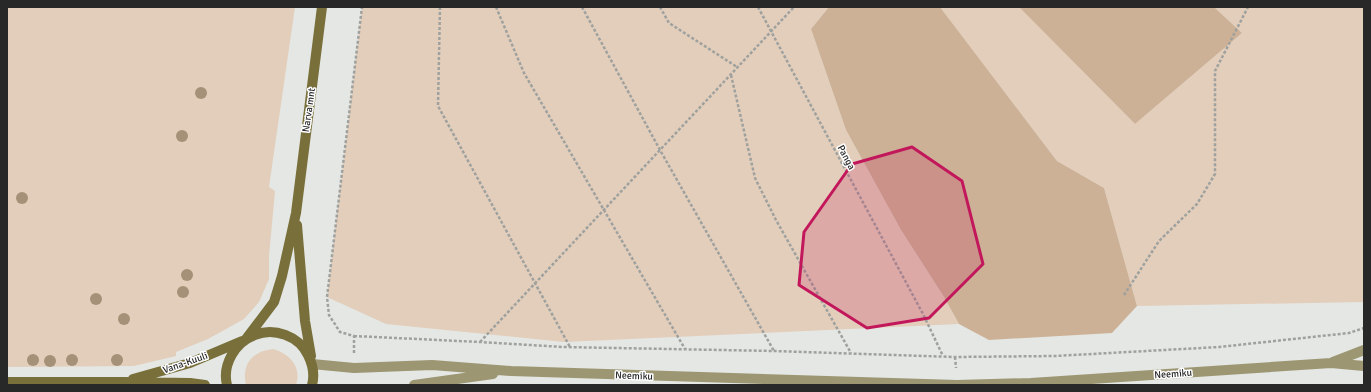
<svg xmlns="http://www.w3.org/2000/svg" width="1371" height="392" font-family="Signika,sans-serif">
	<rect width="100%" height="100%" fill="#e4e7e3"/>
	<!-- green -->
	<path fill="#e3cebb" d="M7,7H295L269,187L275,191L269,256V279L259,302L244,319L208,339L176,352V356L134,366L7,367Z
		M362,7H829L811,29L846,130L901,230L944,297L959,324L564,342L386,324L327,297Z
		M940,7H1019L1135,124L1242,33L1214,7H1364V302L1137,306L1104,188L1057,161Z
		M273,349C290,354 302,367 296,385H246C241,364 253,351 273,349Z"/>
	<!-- forest -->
	<path fill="#cdb196" d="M829,7H940L1057,161L1104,188L1137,306L1112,333L989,340L959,324L944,297L901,230L846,130L811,29Z
		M1019,7H1214L1242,33L1135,124Z"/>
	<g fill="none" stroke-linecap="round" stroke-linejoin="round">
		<!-- path -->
		<path stroke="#9fa19e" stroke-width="2.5" stroke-dasharray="3 2" stroke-linecap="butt" d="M440,7L438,106L570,347
			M496,7L524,73L685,349
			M582,7L660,150L774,351
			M660,7L669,23L737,67
			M758,7L923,314L943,356
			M731,75L755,178L776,220L851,353
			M1124,295L1159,241L1197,204L1215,174V71L1248,7
			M354,336L480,342L563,347L774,351L955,357L1055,356L1219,347L1349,333L1364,328
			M480,342L794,7
			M354,353V336L340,332L329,315L327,297L362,7
			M955,357L956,368"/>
		<!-- street -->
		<path stroke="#9c9673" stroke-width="10" d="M1333,362L1364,350
			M312,364L354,368L432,365L511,371L957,385L1031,383L1331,363L1364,366
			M414,385L493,374"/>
		<!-- secondary -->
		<path stroke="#786f3a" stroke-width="10" d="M297,225L305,321L311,356
			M246,339L274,302L282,276L296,213L322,7
			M133,379L190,363L242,341
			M7,382H123L190,383L205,385
			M227,385C222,365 235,342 255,335C274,327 299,336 308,355C313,365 315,374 312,385"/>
	</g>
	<!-- trees -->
	<g fill="#a59177">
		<circle cx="201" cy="93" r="6"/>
		<circle cx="182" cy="136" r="6"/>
		<circle cx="22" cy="198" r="6"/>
		<circle cx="187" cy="275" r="6"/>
		<circle cx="183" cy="292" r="6"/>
		<circle cx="96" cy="299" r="6"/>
		<circle cx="124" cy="319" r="6"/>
		<circle cx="33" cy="360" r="6"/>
		<circle cx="72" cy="360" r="6"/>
		<circle cx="117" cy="360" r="6"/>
		<circle cx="50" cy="361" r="6"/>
	</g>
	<!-- marked area -->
	<path fill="#c2185b" fill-opacity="0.2" stroke="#c2185b" stroke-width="3" stroke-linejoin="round" d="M912,147L962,181L983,264L929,318L867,328L799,285L804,232L852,164Z"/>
	<g text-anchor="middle" stroke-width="3" stroke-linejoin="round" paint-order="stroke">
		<!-- street labels -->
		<g font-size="10" fill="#272827" stroke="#fff">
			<text transform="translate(308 110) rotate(-82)" y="4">Narva mnt</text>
			<text transform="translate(847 157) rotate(62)" y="4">Panga</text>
			<text transform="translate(185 362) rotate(-19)" y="4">Vana-Kuuli</text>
			<text transform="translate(1173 373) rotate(-4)" y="4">Neemiku</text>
			<text transform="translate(634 375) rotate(2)" y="4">Neemiku</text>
		</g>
	</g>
	<!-- border -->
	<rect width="1371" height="392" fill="none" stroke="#272827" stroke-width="16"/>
</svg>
